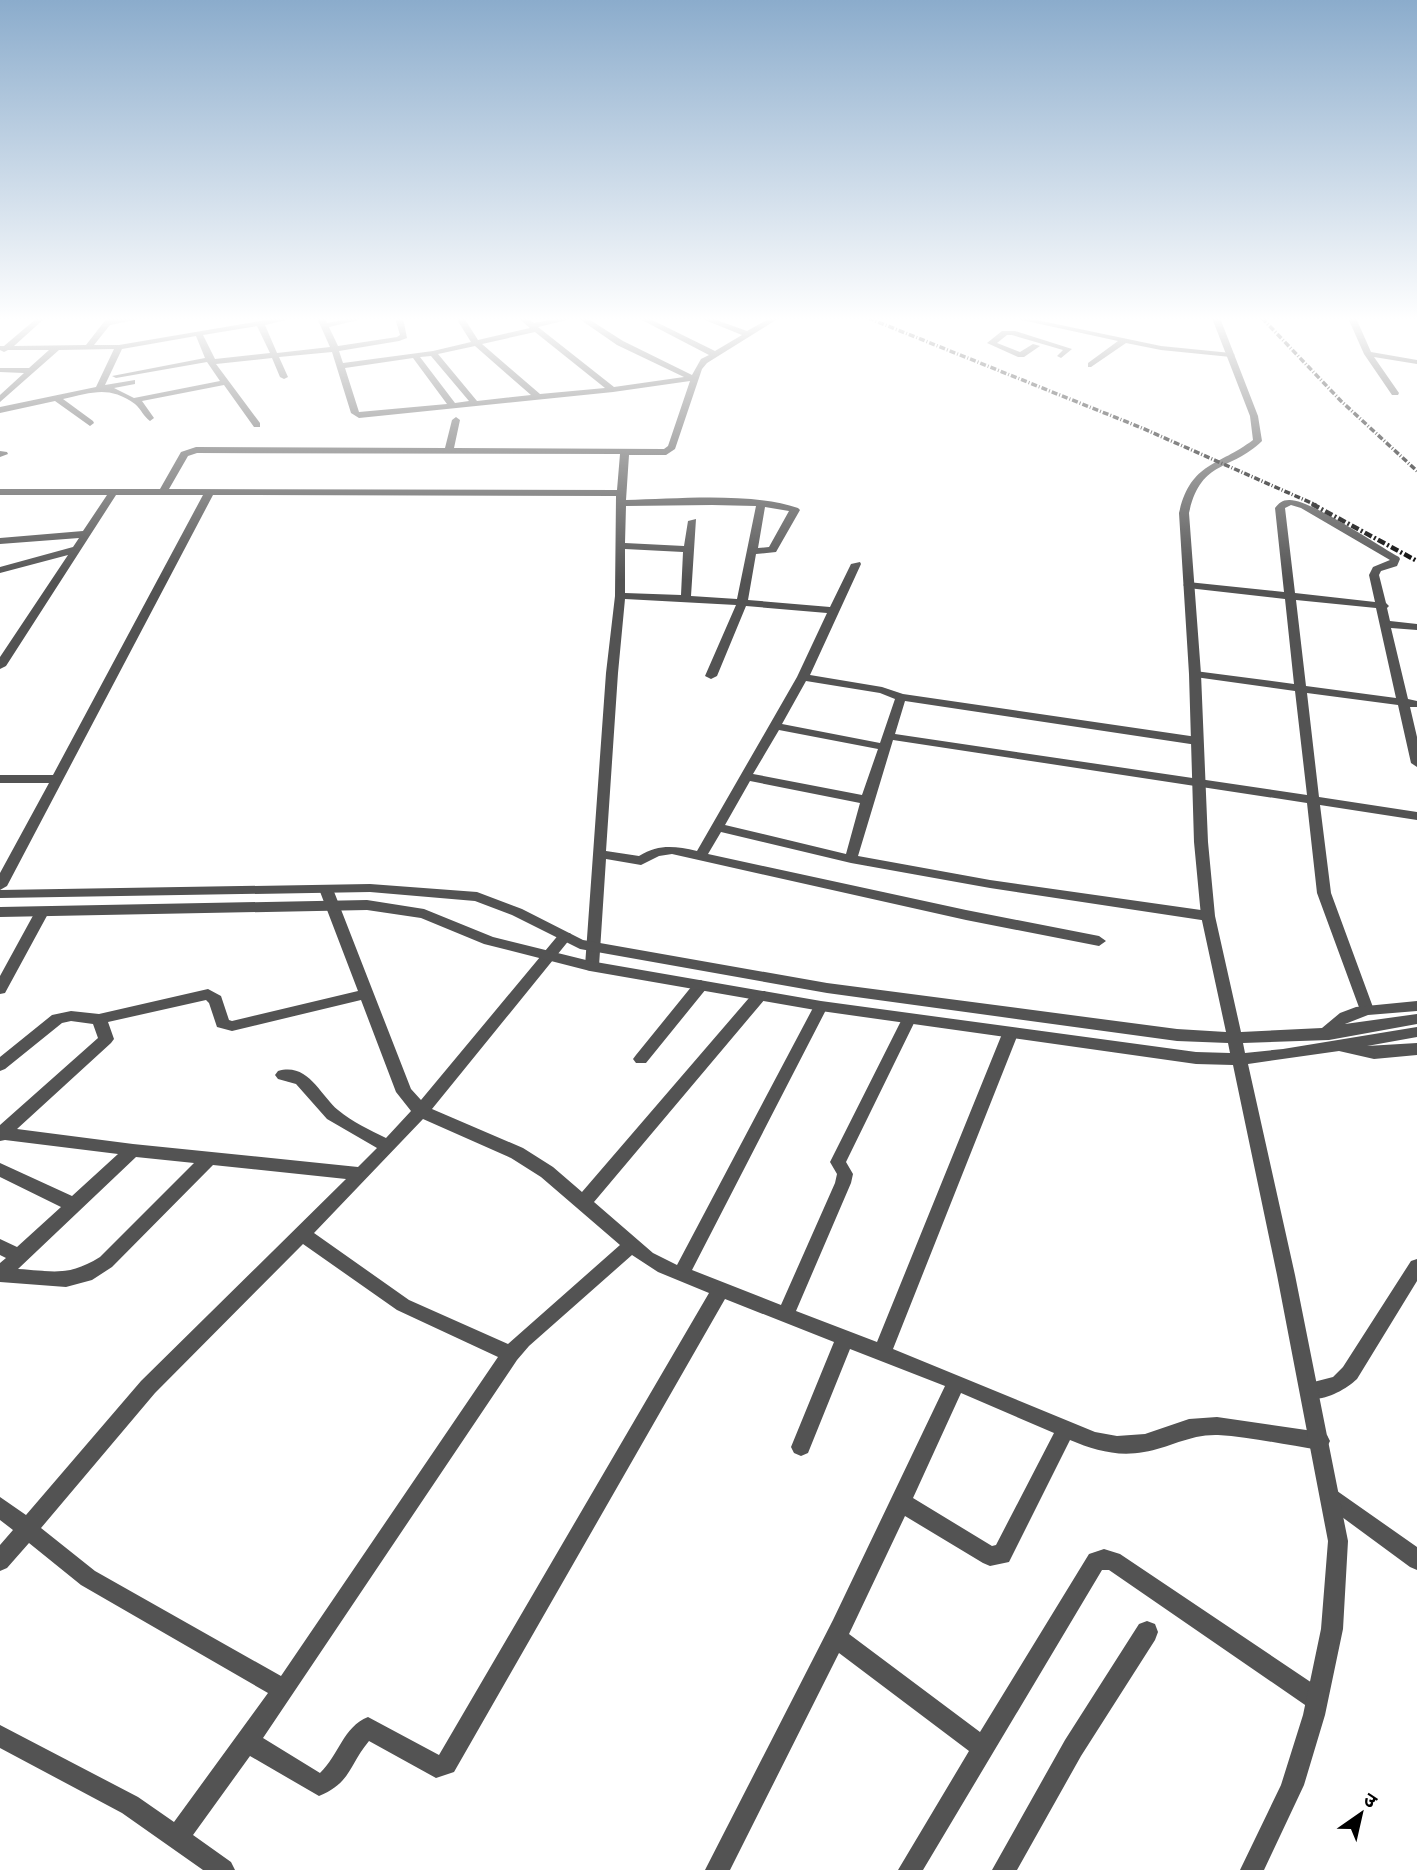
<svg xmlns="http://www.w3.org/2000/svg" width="1417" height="1870" font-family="Lato,'Noto Sans Devanagari',sans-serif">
	<rect width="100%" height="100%" fill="#fff"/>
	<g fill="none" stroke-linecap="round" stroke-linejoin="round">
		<!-- minor -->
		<path fill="#535353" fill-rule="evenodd" d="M37,318H45L14,346L86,345L107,318H144L110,325L94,345H119L278,318H295L265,325L277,353L330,347L317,318H325L327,323L353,318H367L329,327L338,346L397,337L400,335L395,318H403L407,338L399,341L339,351L343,363L433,351L471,342L456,318H464L478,340L530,328L518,318H527L534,323L560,318H575L538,327L614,387L684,377L617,345L578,318H587L623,341L692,375L701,359L709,355L638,318H648L715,351L742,335L700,318H711L747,331L770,318H779L707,363L702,369L675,449L666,455H629L626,500C677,499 750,492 798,508L800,510L776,552L756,554L748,600L830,607L851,564L860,562L861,564L810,675L882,687L903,694L1197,737L1203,741L1197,745L905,701L895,734L1307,795L1295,691L1195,677L1189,674L1195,671L1294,684L1285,599L1188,588L1183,585L1188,582L1284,592L1275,508C1279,503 1282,500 1289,500C1310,499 1377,545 1399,557L1400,559L1397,566L1381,571L1379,575L1386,603L1389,606L1387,608L1390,621L1417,624V630L1391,628L1408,699L1417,701V707H1410L1417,737V767L1411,763L1398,705L1307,693L1319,797L1417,812V820L1320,805L1331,893L1374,1010L1372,1014H1362L1360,1010L1317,893L1307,803L893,740L858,856L990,880L1208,911L1215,916L1208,921L990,888L851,863L721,832L708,854L966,910L1099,936L1106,941L1099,946L966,920L672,854L659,856L641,865L606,859L599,966L592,971L587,970L585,966L606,673L615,596L616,496L213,495L7,886L0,890V873L49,783H0V775H53L203,495H116L6,666L0,669V657L68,555L0,573V567L73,547L79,538L0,544V538L83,531L107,495H0V489H160L181,452L196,447L445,448L452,420L456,417L460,420L454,448L664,449L668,446L690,381L613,392L359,418L351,413L332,352L279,357L288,377L284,379L280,377L272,358L216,364L260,423V427H254L224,385L142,401L154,418L150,421C144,417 141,409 135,404C108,385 92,393 63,399L93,421L94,423L90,426L55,401L0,413V407L96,387L114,349L59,350L0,402V395L24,373L0,372V368H29L49,350H8L4,352L0,350V346H4ZM257,326L270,353L215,359L203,335ZM535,332L605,388L540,394L482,344ZM196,336L205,358L112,376L116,378L207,362L220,381L134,398L114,388L135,384V380L105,385L122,349ZM475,346L531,395L477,401L438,354ZM431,356L469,401L455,403L420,357ZM413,358L447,404L359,412L345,368ZM197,453L620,454L617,490L169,489L188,456ZM712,505L756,506L737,599L691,596L696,519L688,521L684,546L625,543L626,506ZM1291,505L1301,508L1390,560L1373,567L1369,575L1375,602L1295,593L1285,508ZM765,507L789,511L769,547L758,548ZM625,549L683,552L681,595L625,593ZM625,599L736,605L705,676L711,679L717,676L746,606L827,613L797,677L697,851C674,846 659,844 639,856L606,851L618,673ZM1296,600L1376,608L1396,698L1306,686ZM806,681L880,693L895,699L880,743L782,724ZM779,730L878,749L862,795L753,774ZM750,781L860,803L846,854L725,825Z
			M1013,318H1027L1161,346L1231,353L1235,355L1231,357L1161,350L1126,343L1091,367H1088V363L1118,341Z
			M1348,318H1356L1371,352L1417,360V364L1374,357L1399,393L1398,395H1392L1364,354Z
			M1002,331H1015L1072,349L1061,358L1057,356L1063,350L1012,335H1007L997,343L1020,352L1033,344L1040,346L1024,357H1018L987,343Z
			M0,451L7,452L8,454L0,457Z
			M326,885L333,889L411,1089L421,1100L560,933H570L572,936L570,939L432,1109L523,1148L553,1167L582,1192L755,991H765L767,995L765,999L594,1202L653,1253L677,1265L814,1006L816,1002H826L828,1006L692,1270L781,1305L835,1183L837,1174L830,1162L904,1015H914L916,1019L846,1162L853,1174L851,1183L796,1311L877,1342L1002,1034L1005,1030H1015L1018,1034L893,1349L1095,1432L1117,1436L1145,1434L1189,1419L1217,1417L1320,1432L1327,1435L1330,1441L1327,1447L1320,1450C1286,1445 1251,1437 1218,1435C1190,1434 1169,1448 1144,1452C1117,1457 1094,1450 1070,1440L1009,1562L990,1566L983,1563L905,1516L849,1634L980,1732L1089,1554L1104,1549L1120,1554L1324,1691L1327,1699L1324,1707L1316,1710L1308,1707L1109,1570H1102L923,1870H898L969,1751L839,1653L730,1870H705L833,1620L945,1386L850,1349L808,1453L801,1456L794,1453L791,1447L834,1342L725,1299L454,1772L436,1778L369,1741C349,1765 351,1783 319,1796L250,1756L193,1835L231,1862L235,1870H203L122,1813L0,1748V1725L138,1797L174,1822L268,1693L81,1585L29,1543L7,1568L0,1571V1545L13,1530L0,1520V1497L26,1515L141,1381L346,1179L213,1165L112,1267L92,1280L66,1287L0,1282V1263L6,1258L0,1255V1239L17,1247L61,1207L0,1177V1163L72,1196L118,1154L5,1140L0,1141V1125L98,1038L93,1024L71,1021L62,1023L5,1069L0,1071V1057L52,1015L71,1011L99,1014L208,989L221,996L229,1020L232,1021L358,991L319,889ZM206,1000L209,1003L217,1027L232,1031L361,1000L396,1092L411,1111L386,1138C370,1130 352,1122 338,1110C320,1095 308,1062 278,1071L275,1075L278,1079L296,1084L327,1119L377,1148L358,1167L133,1144L17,1129L111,1043L114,1039L108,1022ZM423,1119L511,1158L541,1177L620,1245L508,1344L409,1300L314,1233ZM136,1157L194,1163L100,1257C68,1277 53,1271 18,1269ZM303,1244L397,1310L498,1357L281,1676L95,1571L41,1528L155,1393ZM632,1255L658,1272L709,1293L439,1755L368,1717C343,1727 339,1755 320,1773L263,1738L517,1360L529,1346ZM961,1393L1054,1433L996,1545L992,1546L913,1498Z
			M42,907L49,912L5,993L0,994V976L35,912Z
			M701,980L708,985L706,989L646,1063H636L633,1059L636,1055L696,981Z
			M1417,1259V1281L1357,1379C1344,1391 1320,1404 1302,1397L1300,1391L1302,1385L1333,1377L1343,1367L1411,1261Z
			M1330,1486L1417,1547V1570L1410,1567L1323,1503L1320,1496L1323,1489Z
			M1147,1621L1155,1624L1158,1632L1155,1640L1081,1756L1017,1870H992L1065,1740L1139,1624Z"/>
		<!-- tertiary -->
		<path fill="#535353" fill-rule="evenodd" d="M1212,318H1220L1258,416L1262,441C1230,472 1201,459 1189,513L1201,674L1208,842L1215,916L1241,1032L1322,1028L1340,1013L1356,1007L1417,1001V1011L1368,1015L1345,1024L1417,1014V1024L1329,1040L1243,1043L1245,1053L1283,1049L1417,1027V1037L1367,1046L1417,1043V1055L1374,1059L1339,1051L1248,1064L1295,1275L1348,1541L1343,1629L1325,1715L1304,1785L1264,1870H1240L1281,1785L1303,1715L1321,1629L1328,1541L1277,1275L1233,1065L1196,1064L821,1011L590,971L484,944L421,918L367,910L0,917V907L367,900L424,909L493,937L590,961L821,1001L1196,1052L1230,1053L1228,1043L1177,1041L827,993L580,949L512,915L475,901L370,892L0,898V890L370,884L477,892L522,909L583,940L827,983L1177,1029L1226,1032L1201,916L1194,842L1189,674L1179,513C1191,462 1217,467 1253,440L1250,416Z"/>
		<!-- rail-far1 -->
		<path stroke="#000" stroke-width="3.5" stroke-dasharray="6 2 1 2" stroke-linecap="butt" d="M868,318L1142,428L1316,505
			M1262,318L1341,401L1417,471"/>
		<!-- rail -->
		<path stroke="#000" stroke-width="4.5" stroke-dasharray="8 2.5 2 2.5" stroke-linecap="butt" d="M1312,504L1417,561"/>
	</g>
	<!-- sky -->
	<linearGradient id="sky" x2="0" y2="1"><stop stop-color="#8baccc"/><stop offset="0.55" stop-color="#fff"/><stop offset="1" stop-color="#fff" stop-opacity="0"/></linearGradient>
	<rect width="1417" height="580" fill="url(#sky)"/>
	<!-- north arrow -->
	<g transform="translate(1361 1814) rotate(34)" stroke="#ffffff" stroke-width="5" paint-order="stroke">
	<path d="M0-5L12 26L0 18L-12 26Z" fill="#000000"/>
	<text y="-10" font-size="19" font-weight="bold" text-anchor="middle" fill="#000000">उ</text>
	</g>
</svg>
